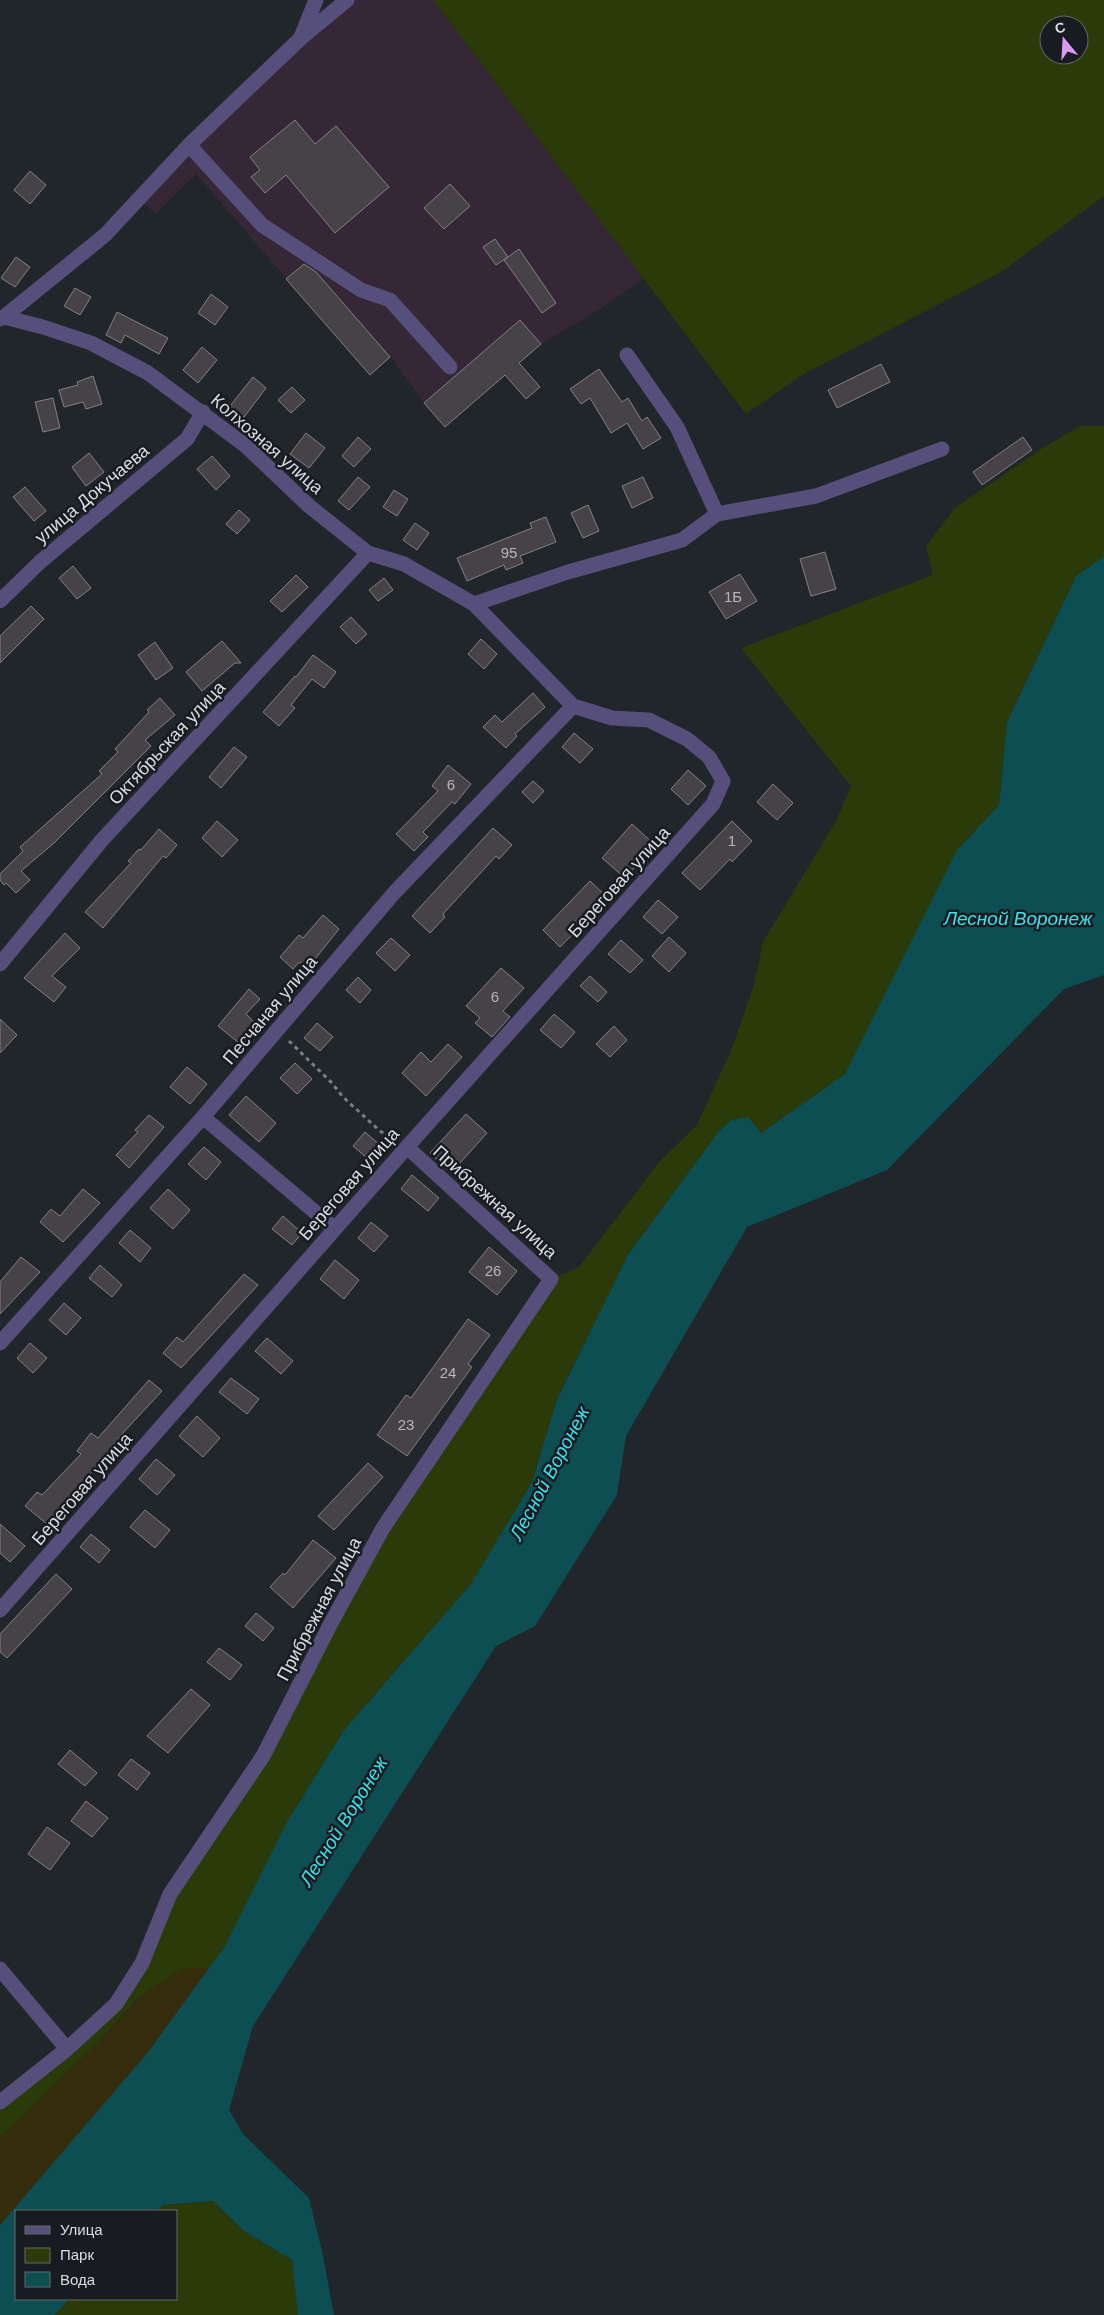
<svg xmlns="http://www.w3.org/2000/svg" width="1104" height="2315" font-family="Helvetica,sans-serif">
	<rect width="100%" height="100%" fill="#21262b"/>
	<!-- industrial -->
	<path fill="#352735" d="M347,0H433L644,278L599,310L541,344L445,427L424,403L391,357L370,375L196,174L156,214L138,199Z"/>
	<!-- green -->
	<path fill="#2a3a08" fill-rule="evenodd" d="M433,0H1104V196L1001,272L804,374L746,414ZM1049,25H1079V55H1049Z
		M1080,426H1104V556L1076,576L1007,722L999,805L957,850L845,1074L761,1133L731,1120L719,1131L629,1253L557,1399L532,1482L471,1585L344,1730L287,1822L225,1946L209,1968H187L139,1997L94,2047L65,2074L18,2123L0,2135V2102L116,2004L170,1894L263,1756L331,1623L551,1279L579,1267L660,1161L697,1125L732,1048L754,985L763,942L836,821L851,786L741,648L933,575L926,546L955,508L1041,449Z
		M213,2201L244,2231L292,2260L301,2315H54L70,2299H176V2211H157L163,2205Z"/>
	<!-- sand -->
	<path fill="#342c0b" d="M187,1968H209L148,2052L0,2225V2135C24,2118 43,2095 64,2075C74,2065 85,2056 95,2046C128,2012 141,1987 187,1968Z"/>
	<!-- water -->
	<path fill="#0c4e52" d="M1104,556V975L1064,989L887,1170L747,1227L626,1436L617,1495L535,1626L496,1646L253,2026L229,2110L243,2134L309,2198L322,2251L334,2315H298L292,2260L244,2231L213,2201L163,2205L157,2211H16V2299H70L54,2315H0V2225L148,2052L225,1946L287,1822L344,1730L471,1584L532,1482L557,1399L629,1253L719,1131L731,1120L748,1117L761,1133L845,1074L957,850L999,805L1007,722L1076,576Z"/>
	<!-- building -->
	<path fill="#474248" stroke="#857f86" d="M295,120L315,144L336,126L389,187L335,233L286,175L265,193L251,177L260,170L250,157Z
		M30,171L46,185L30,204L14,190Z
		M450,184L470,206L444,229L424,208Z
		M495,239L508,257L496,265L483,247Z
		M519,249L556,303L542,313L504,260Z
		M16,257L30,267L15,287L1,278Z
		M304,264L316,272L390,357L370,375L286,279Z
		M75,288L91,297L80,315L64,306Z
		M211,294L228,307L215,325L198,313Z
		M117,312L168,338L159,354L125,335L121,343L106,335Z
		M520,320L541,344L519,363L540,387L526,399L505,375L445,427L424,403Z
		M202,347L217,360L198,383L183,370Z
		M881,364L890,382L837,408L828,390Z
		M599,369L622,402L628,398L642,421L647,417L661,438L643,449L627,423L611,433L590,398L581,404L570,389Z
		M93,376L102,404L86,409L83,402L64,407L59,390L78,385L77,382Z
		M253,377L266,388L244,417L230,406Z
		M292,387L305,400L291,413L278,400Z
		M53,398L60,428L43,432L35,402Z
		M306,433L325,448L309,468L290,454Z
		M358,437L371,449L354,467L342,456Z
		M1023,437L1032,450L982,485L973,472Z
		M89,453L104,472L86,486L72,467Z
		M212,456L230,476L216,490L197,469Z
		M358,477L370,487L349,510L338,501Z
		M643,477L653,498L632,508L622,486Z
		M25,487L46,511L34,521L13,497Z
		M394,490L408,499L397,516L383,507Z
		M588,505L599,531L583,538L571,513Z
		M239,510L250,520L237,534L226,524Z
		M546,517L556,542L520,556L523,563L506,570L504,565L467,581L457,558L532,528L530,523Z
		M415,523L429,533L417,550L403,540Z
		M825,552L836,589L811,596L800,559Z
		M73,566L91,588L77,599L59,578Z
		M740,574L757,601L726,619L709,592Z
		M296,575L308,587L282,612L270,601Z
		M384,578L393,590L378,601L369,590Z
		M31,606L44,619L0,663V636Z
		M351,617L367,634L356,644L340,627Z
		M481,639L497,654L484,669L468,654Z
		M222,641L241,663H235L202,691L186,672Z
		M155,642L173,668L156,680L138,655Z
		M313,655L336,672L324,688L312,679L291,705L295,708L279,726L263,712L295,676L296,677Z
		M533,693L545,707L515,734L517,736L506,748L483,727L495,715L502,722Z
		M160,698L175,715L145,740L151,746L54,843L21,871L30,880L16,893L6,883L4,885L0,880V874L23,851L20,847L102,774L99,771L118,752L115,749L149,712L147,710Z
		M574,733L593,749L580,763L562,747Z
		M234,747L247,757L221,788L209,777Z
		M448,765L471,784L455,804L452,802L423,832L428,837L414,851L396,834L438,791L432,786Z
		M688,770L706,786L688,805L671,789Z
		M533,781L544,791L533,803L522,792Z
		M773,784L793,803L777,820L757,802Z
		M217,821L238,840L222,857L202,838Z
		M732,821L752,841L732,862L730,859L700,890L682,873Z
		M632,824L655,845L625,878L602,858Z
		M493,828L512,845L499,859L496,856L443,914L445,917L430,933L412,916Z
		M159,829L177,845L166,858L163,856L103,928L85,912L131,863L128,861L139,849L141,850Z
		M590,881L608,898L560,947L543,930Z
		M658,900L678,917L662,934L643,917Z
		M323,915L339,929L307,969L299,962L293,969L280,957L299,935L303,938Z
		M65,933L80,948L52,976L66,987L54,1002L24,978Z
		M669,937L686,953L669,972L652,956Z
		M391,938L410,955L395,971L376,953Z
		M621,940L643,960L630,973L608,954Z
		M501,968L524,988L503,1011L510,1017L492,1037L475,1023L480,1018L466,1006Z
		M590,976L607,992L598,1002L580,986Z
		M358,977L371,990L360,1003L346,990Z
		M249,989L260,999L246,1014L257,1025L240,1044L218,1026Z
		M554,1014L575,1032L561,1048L540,1030Z
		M0,1019L17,1035L0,1053Z
		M317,1023L333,1037L320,1051L304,1038Z
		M614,1026L627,1040L610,1057L596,1044Z
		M448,1044L462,1057L426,1096L402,1073L421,1052L431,1062Z
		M295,1063L312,1079L297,1094L280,1078Z
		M187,1067L207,1084L190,1104L170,1087Z
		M246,1096L276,1123L259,1142L229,1115Z
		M466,1114L487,1133L451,1173L430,1153Z
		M149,1115L164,1127L129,1168L116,1155L138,1132L135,1130Z
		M365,1132L381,1146L369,1160L353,1146Z
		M204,1147L221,1162L206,1180L188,1164Z
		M412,1175L439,1198L428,1211L401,1189Z
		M83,1189L100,1203L63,1242L40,1222L51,1209L60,1216Z
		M168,1189L190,1210L173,1229L150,1208Z
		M283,1216L302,1233L292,1245L272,1229Z
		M371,1222L388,1236L374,1252L358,1238Z
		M130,1230L151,1248L140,1262L119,1243Z
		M489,1247L517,1271L497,1295L469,1272Z
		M21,1257L40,1272L0,1314V1282Z
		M335,1260L359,1280L344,1299L320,1279Z
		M100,1265L122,1285L112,1297L89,1278Z
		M244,1274L258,1285L181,1368L163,1353L177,1337L183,1342Z
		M64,1303L81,1318L66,1335L49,1320Z
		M468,1319L490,1335L468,1364L472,1367L407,1456L377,1435L406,1395L411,1398Z
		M267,1338L293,1361L281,1374L255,1351Z
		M30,1343L47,1358L33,1373L17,1358Z
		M231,1378L259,1399L247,1414L219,1392Z
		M149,1380L162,1391L121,1435L88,1477L47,1524L25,1506L37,1492L42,1495L81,1454L77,1451L91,1433L98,1438Z
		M197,1416L220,1438L203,1457L179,1436Z
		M156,1459L175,1475L157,1495L139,1479Z
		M368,1463L383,1477L334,1530L318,1516Z
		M145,1510L170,1530L155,1548L130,1527Z
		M0,1524L25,1546L10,1562L0,1553Z
		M91,1534L110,1550L99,1563L80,1547Z
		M313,1540L336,1558L293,1608L270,1587L283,1573L285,1575Z
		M56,1574L72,1589L7,1658L0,1652V1634Z
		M256,1613L274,1628L263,1641L245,1626Z
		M219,1648L242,1665L230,1680L207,1662Z
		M191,1689L210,1705L168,1753L147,1736Z
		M70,1750L97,1773L85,1786L58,1764Z
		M131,1759L150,1773L137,1790L118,1775Z
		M86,1801L108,1818L92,1837L71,1821Z
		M47,1827L70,1843L50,1870L28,1854Z"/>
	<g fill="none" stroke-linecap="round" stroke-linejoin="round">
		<!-- path -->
		<path stroke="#7a7e83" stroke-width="3" stroke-dasharray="4 4" stroke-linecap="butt" d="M289,1041L332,1083L343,1097L380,1131L393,1139"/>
		<!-- minor -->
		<path stroke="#564e7b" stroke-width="15" d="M301,37L316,0
			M189,145L262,225L361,290L390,300L450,367
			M4,317L105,235L189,145L301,38L347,0
			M0,319L4,317L43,327L91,343L148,373L246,446L309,506L368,553L404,564L474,604L573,706L612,718L649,720L687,739L709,757L723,781L713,804L407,1147L0,1610
			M717,514L816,496L942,449
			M0,601L40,562L187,439L203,412
			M474,604L568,572L682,540L717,514L677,427L627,355
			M0,964L102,840L368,553
			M203,1117L335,1229
			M0,1343L203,1117L394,893L573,706
			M0,1969L67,2049
			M0,2102L67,2049L116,2004L142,1963L170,1894L263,1756L331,1623L383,1528L551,1279L407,1147"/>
	</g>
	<g text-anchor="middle" stroke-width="5" stroke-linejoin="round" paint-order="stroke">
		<!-- number labels -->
		<g font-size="15" fill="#b4b6ba">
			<text x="509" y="558">95</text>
			<text x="733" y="602">1Б</text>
			<text x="451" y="790">6</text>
			<text x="732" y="846">1</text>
			<text x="495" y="1002">6</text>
			<text x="493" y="1276">26</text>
			<text x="448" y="1378">24</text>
			<text x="406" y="1430">23</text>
		</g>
		<!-- street labels -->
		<g font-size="18" fill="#d9dce0" stroke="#181c21">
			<text transform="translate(267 444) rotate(41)" y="6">Колхозная улица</text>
			<text transform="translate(92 494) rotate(-40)" y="6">улица Докучаева</text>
			<text transform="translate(167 743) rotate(-47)" y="6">Октябрьская улица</text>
			<text transform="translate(619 882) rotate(-48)" y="6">Береговая улица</text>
			<text transform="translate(270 1010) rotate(-50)" y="6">Песчаная улица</text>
			<text transform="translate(349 1184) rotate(-49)" y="6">Береговая улица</text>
			<text transform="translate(495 1202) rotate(42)" y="6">Прибрежная улица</text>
			<text transform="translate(82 1489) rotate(-49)" y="6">Береговая улица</text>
			<text transform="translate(319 1609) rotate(-62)" y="6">Прибрежная улица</text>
		</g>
		<!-- water labels -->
		<g font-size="19" font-style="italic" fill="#37e3ee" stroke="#181c21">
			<text x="1018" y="925">Лесной Воронеж</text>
			<text transform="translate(549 1473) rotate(-62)" y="7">Лесной Воронеж</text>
			<text transform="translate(343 1821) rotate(-58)" y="7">Лесной Воронеж</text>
		</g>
	</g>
	<!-- legend -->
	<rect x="15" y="2210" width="162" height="90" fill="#181c21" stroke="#65696d"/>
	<rect x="25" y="2226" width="25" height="8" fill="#564e7b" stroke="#65696d"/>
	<text x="60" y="2235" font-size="15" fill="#d9dce0">Улица</text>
	<rect x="25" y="2248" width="25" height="15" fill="#2a3a08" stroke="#65696d"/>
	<text x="60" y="2260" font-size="15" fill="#d9dce0">Парк</text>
	<rect x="25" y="2272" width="25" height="15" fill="#0c4e52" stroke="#65696d"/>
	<text x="60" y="2285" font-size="15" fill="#d9dce0">Вода</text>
	<!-- north arrow -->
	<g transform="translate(1064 40) rotate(342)"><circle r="24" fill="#181c21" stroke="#65696d"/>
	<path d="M0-4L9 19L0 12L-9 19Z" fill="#d99af7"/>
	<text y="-8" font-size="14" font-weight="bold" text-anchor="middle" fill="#d9dce0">С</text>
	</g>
</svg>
